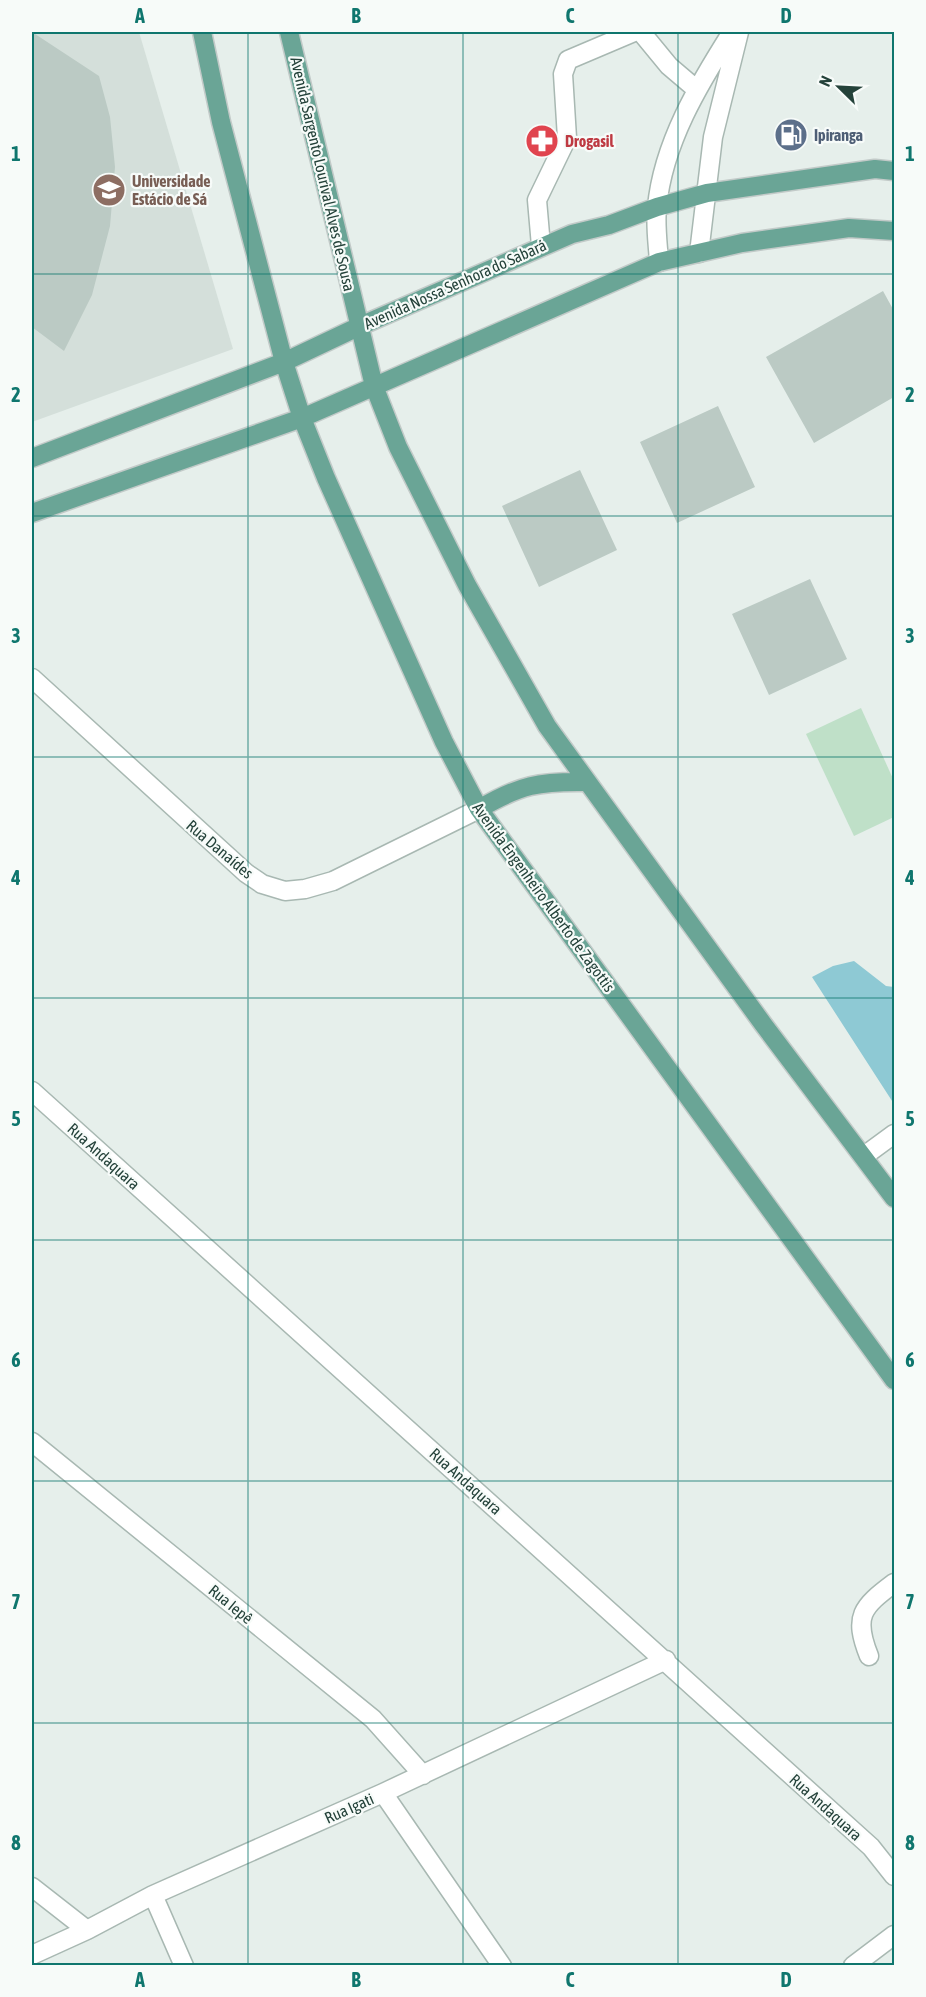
<svg xmlns="http://www.w3.org/2000/svg" width="926" height="1997" font-family="'Asap Condensed',sans-serif">
	<rect width="100%" height="100%" fill="#e6efeb"/>
	<!-- built -->
	<path fill="#d4dfda" d="M32,32H139L233,349L32,422Z"/>
	<!-- green -->
	<path fill="#bfe0c8" d="M861,708L894,781V817L854,836L806,734Z"/>
	<!-- water -->
	<path fill="#8ec9d4" d="M854,961L886,986L894,987V1104L812,977L833,966Z"/>
	<!-- building -->
	<path fill="#bbcac4" d="M32,32L99,76L110,117L115,167L110,226L92,295L64,351L32,327Z
		M883,291L894,311V397L814,443L766,357Z
		M718,406L755,487L677,523L640,442Z
		M580,470L617,550L539,587L502,506Z
		M810,579L847,659L769,695L732,614Z"/>
	<g fill="none" stroke-linecap="round" stroke-linejoin="round">
		<defs>
			<path id="minor" d="M641,32L669,66L696,89
				M541,246L537,200L567,138L563,74L568,60L634,32
				M699,253L713,137L739,32
				M659,262C658,245 655,225 657,207C663,143 699,84 732,32
				M32,678L246,873L262,884L285,891L305,889L333,881L479,809
				M32,1091L871,1847L894,1876
				M864,1156L894,1134
				M32,1442L373,1719L423,1775
				M869,1656C853,1616 862,1607 894,1583
				M383,1793L502,1966
				M32,1887L87,1930
				M153,1895L184,1966
				M32,1955L87,1930L153,1895L383,1793L666,1660
				M853,1966L894,1935"/>
			<path id="major" d="M202,32L221,122L284,362L302,418L326,478L444,742L479,809L894,1380
				M289,32L374,386L398,447L467,585L547,726L763,1024L894,1198
				M32,458L284,362L360,326L572,234L609,225L657,207L707,193L875,169L894,171
				M32,513L302,418L659,262L742,243L849,228L894,231
				M479,809C520,785 539,781 587,782"/>
		</defs>
		<!-- minor casing -->
		<use href="#minor" stroke="#a8b8b2" stroke-width="21"/>
		<!-- major casing -->
		<use href="#major" stroke="#c2cac8" stroke-width="21"/>
		<!-- minor -->
		<use href="#minor" stroke="#fff" stroke-width="18"/>
		<!-- major -->
		<use href="#major" stroke="#6aa596" stroke-width="18"/>
	</g>
	<!-- grid -->
	<path fill="none" stroke="#0f766e" stroke-width="1.5" stroke-opacity="0.55" d="M248,32V1966M463,32V1966M678,32V1966M32,274H894M32,516H894M32,757H894M32,998H894M32,1240H894M32,1481H894M32,1723H894"/>
	<!-- icons -->
	<defs>
		<symbol id="fuel-disc" viewBox="-11 -11 22 22"><circle r="9.5" fill="#5c6f8a" stroke="#f7fbf9"/><path d="M-5.5-6h7V0h2V4h1.3V-2.5L3-4.5l.8-.8L6-3V5H2.5V1h-1V6h-7ZM-4.2-4.7v3.2H.2V-4.7Z" fill="#fff"/></symbol>
		<symbol id="pharmacy-disc" viewBox="-11 -11 22 22"><circle r="9.5" fill="#e0444e" stroke="#f7fbf9"/><path d="M-2-6h4v4h4v4h-4v4h-4v-4h-4v-4h4Z" fill="#fff"/></symbol>
		<symbol id="university-disc" viewBox="-11 -11 22 22"><circle r="9.5" fill="#8d6e63" stroke="#f7fbf9"/><path d="M0-5L7-2L0 1L-7-2ZM-4 1L0 2.5L4 1V4Q0 6-4 4Z" fill="#fff"/></symbol>
	</defs>
	<g fill-rule="evenodd">
		<use href="#fuel-disc" x="772" y="116" width="38" height="38"/>
		<use href="#pharmacy-disc" x="523" y="122" width="38" height="38"/>
		<use href="#university-disc" x="90" y="171" width="38" height="38"/>
	</g>
	<g text-anchor="middle" stroke-width="4.5" stroke-linejoin="round" paint-order="stroke">
		<!-- service labels -->
		<g font-size="16" font-weight="bold" fill="#4e5e75" stroke="#f7fbf9" text-anchor="start">
			<text x="814" y="141">Ipiranga</text>
		</g>
		<!-- health labels -->
		<g font-size="16" font-weight="bold" fill="#be3a42" stroke="#f7fbf9" text-anchor="start">
			<text x="565" y="147">Drogasil</text>
		</g>
		<!-- street labels -->
		<g font-size="16" fill="#24423a" stroke="#f7fbf9">
			<text transform="translate(323 174) rotate(77)" y="6">Avenida Sargento Lourival Alves de Sousa</text>
			<text transform="translate(455 284) rotate(-24)" y="6">Avenida Nossa Senhora do Sabará</text>
			<text transform="translate(220 849) rotate(40)" y="6">Rua Danaídes</text>
			<text transform="translate(544 897) rotate(54)" y="6">Avenida Engenheiro Alberto de Zagottis</text>
			<text transform="translate(104 1156) rotate(42)" y="6">Rua Andaquara</text>
			<text transform="translate(466 1481) rotate(42)" y="6">Rua Andaquara</text>
			<text transform="translate(231 1604) rotate(39)" y="6">Rua Iepê</text>
			<text transform="translate(826 1807) rotate(42)" y="6">Rua Andaquara</text>
			<text transform="translate(349 1808) rotate(-24)" y="6">Rua Igati</text>
		</g>
		<!-- education labels -->
		<g font-size="16" font-weight="bold" fill="#785e54" stroke="#f7fbf9" text-anchor="start">
			<text x="132" y="187">Universidade<tspan x="132" dy="18">Estácio de Sá</tspan></text>
		</g>
	</g>
	<!-- border -->
	<rect width="926" height="1997" fill="none" stroke="#f7fbf9" stroke-width="66"/>
	<!-- north arrow -->
	<g transform="translate(839 87) rotate(294)" stroke="#f7fbf9" stroke-width="4.5" paint-order="stroke">
	<path d="M0-4.5L10 22L0 15L-10 22Z" fill="#24423a"/>
	<text y="-9" font-size="16" font-weight="bold" text-anchor="middle" fill="#24423a">N</text>
	</g>
	<rect x="33" y="33" width="860" height="1931" fill="none" stroke="#0f766e" stroke-width="2"/>
	<g font-size="20" text-anchor="middle" font-weight="bold" fill="#0f766e">
		<text x="140" y="23">A</text>
		<text x="356" y="23">B</text>
		<text x="570" y="23">C</text>
		<text x="786" y="23">D</text>
		<text x="16" y="161">1</text>
		<text x="910" y="161">1</text>
		<text x="16" y="402">2</text>
		<text x="910" y="402">2</text>
		<text x="16" y="643">3</text>
		<text x="910" y="643">3</text>
		<text x="16" y="885">4</text>
		<text x="910" y="885">4</text>
		<text x="16" y="1126">5</text>
		<text x="910" y="1126">5</text>
		<text x="16" y="1367">6</text>
		<text x="910" y="1367">6</text>
		<text x="16" y="1609">7</text>
		<text x="910" y="1609">7</text>
		<text x="16" y="1850">8</text>
		<text x="910" y="1850">8</text>
		<text x="140" y="1987">A</text>
		<text x="356" y="1987">B</text>
		<text x="570" y="1987">C</text>
		<text x="786" y="1987">D</text>
	</g>
</svg>
